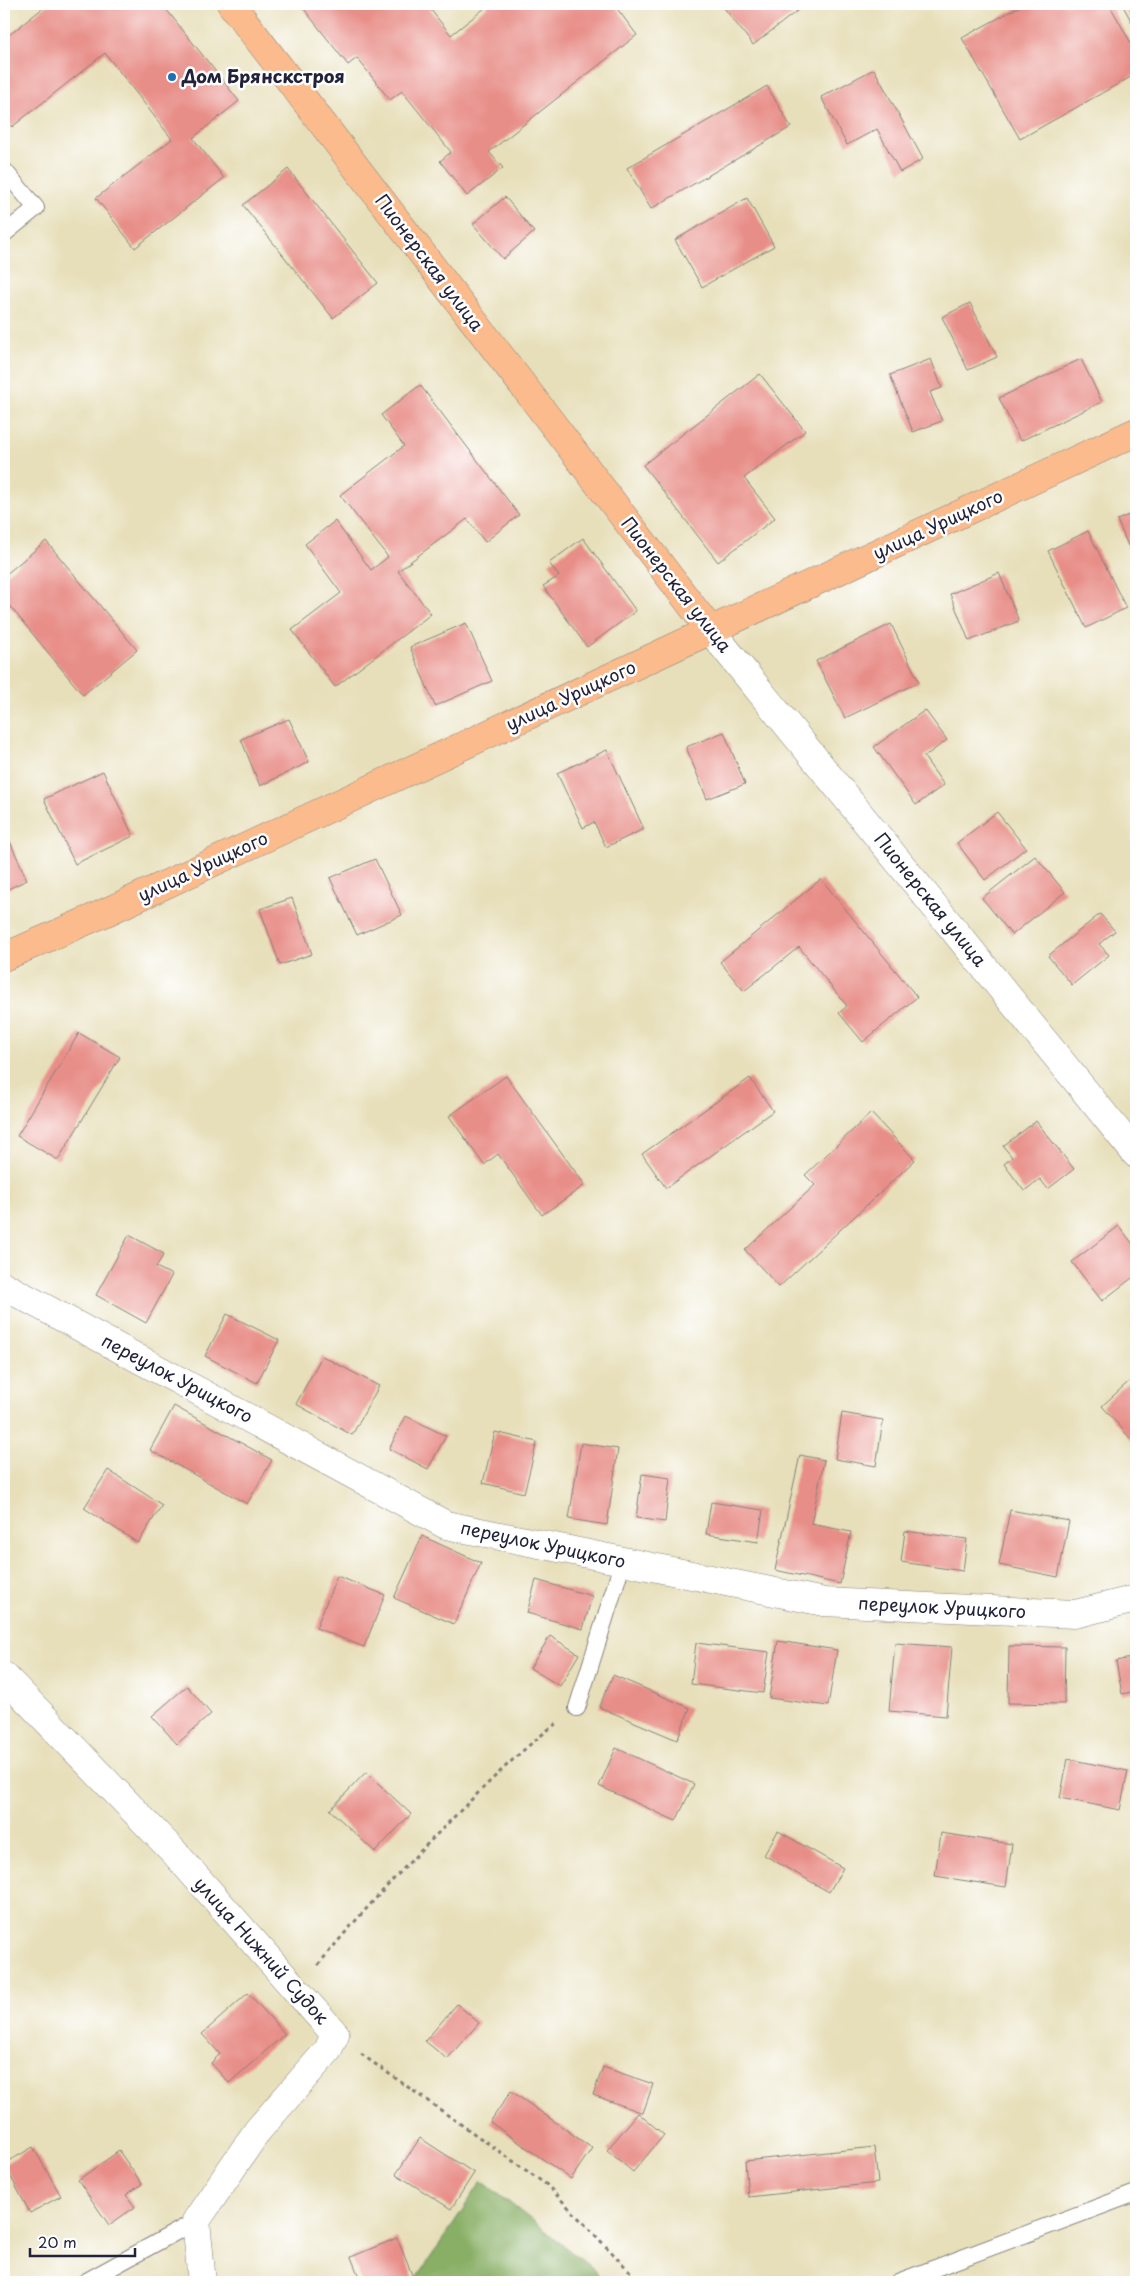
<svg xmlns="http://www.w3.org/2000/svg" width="1140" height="2286" font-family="'Playpen Sans',sans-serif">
	<rect width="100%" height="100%" fill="#fff"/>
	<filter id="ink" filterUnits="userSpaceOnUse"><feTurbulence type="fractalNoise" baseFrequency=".02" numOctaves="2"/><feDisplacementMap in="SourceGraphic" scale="10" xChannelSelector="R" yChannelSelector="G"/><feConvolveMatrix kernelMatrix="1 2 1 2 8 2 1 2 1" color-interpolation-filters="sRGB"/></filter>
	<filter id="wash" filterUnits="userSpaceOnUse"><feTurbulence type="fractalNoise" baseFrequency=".0096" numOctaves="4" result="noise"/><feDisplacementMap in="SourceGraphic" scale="20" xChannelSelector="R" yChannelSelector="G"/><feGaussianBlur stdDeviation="1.12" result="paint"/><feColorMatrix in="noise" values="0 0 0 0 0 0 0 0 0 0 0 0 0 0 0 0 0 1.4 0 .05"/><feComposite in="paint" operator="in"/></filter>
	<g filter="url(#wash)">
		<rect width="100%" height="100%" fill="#e7dfba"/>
		<!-- forest -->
		<path fill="#88af65" stroke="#556850" d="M482,2181L594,2270L600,2282H414Z"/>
		<g id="blocks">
			<!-- building -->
			<path fill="#e88e88" d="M48,4H162L239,101L193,138L224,178L135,248L96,198L172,139L105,53L12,127L4,116V39Z
				M300,4H426L451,35L490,4H618L615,6L637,35L489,152L503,168L467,196L440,161L451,152L402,91L390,100L357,58L348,65Z
				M721,4H806L753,45Z
				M1024,4H1109L1136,52V74L1020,139L962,38Z
				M1122,4H1136V30Z
				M874,69L923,159L900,172L877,129L847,145L821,97Z
				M767,86L791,127L651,209L627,168Z
				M288,169L378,283L333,318L243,205Z
				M505,197L534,232L503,259L473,224Z
				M747,198L774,246L702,287L675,240Z
				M970,303L997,357L968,370L942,317Z
				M931,359L942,388L930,392L942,421L913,432L890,375Z
				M1081,359L1102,402L1020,441L999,398Z
				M760,374L805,431L744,478L775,518L718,562L643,465Z
				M420,385L519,515L485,542L467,519L398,571L431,614L335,687L292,630L341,593L305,544L335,521L371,570L388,557L340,495L404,446L381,415Z
				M1136,512V564L1117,520Z
				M1088,531L1126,608L1086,628L1048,551Z
				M583,538L636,611L587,647L543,586L559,576L549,563Z
				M46,541L137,650L83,695L4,599V576Z
				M999,573L1019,621L969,641L950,594Z
				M466,623L492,681L435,706L410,647Z
				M891,624L919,682L845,718L816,661Z
				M925,710L947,740L924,757L944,785L916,805L874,747Z
				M289,719L309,762L260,786L241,739Z
				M724,732L745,784L707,799L686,747Z
				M607,750L644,829L606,847L594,822L583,828L557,773Z
				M103,771L133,836L75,864L44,799Z
				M997,812L1026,848L985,880L957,843Z
				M4,828L27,880L4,891Z
				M1035,856L1065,892L1012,935L982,898Z
				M375,859L402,915L357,935L330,878Z
				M821,879L917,997L863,1042L839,1013L847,1006L799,947L744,991L720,962Z
				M292,898L312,954L280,965L260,909Z
				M1100,914L1115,931L1099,944L1109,955L1072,985L1048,956Z
				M79,1033L120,1057L58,1160L17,1136Z
				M506,1076L585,1185L542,1215L498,1154L484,1165L449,1116Z
				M750,1078L773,1111L666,1188L642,1154Z
				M871,1113L915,1160L779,1287L745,1250L815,1185L805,1175Z
				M1036,1121L1074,1169L1048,1189L1040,1179L1024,1191L1004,1164L1012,1157L1003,1146Z
				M1119,1226L1136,1248V1275L1102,1301L1072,1262Z
				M129,1235L164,1254L156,1267L172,1275L146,1323L96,1295Z
				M227,1314L279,1340L257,1383L205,1356Z
				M1136,1321V1332L1131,1326Z
				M322,1356L379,1386L352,1435L296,1404Z
				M1136,1375V1445L1102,1406Z
				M174,1406L272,1460L247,1504L150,1450Z
				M842,1413L883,1420L876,1466L835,1459Z
				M406,1416L446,1436L428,1469L389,1449Z
				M495,1432L537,1442L524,1493L483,1483Z
				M581,1443L618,1449L607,1525L569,1519Z
				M800,1455L824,1460L811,1524L851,1532L840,1584L775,1570Z
				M108,1470L162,1505L138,1543L84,1508Z
				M642,1474L670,1478L665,1522L636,1518Z
				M711,1502L763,1510L758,1542L706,1534Z
				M1010,1510L1069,1521L1058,1577L999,1565Z
				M905,1531L967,1539L963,1571L901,1562Z
				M422,1536L481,1563L454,1624L394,1598Z
				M337,1576L385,1595L364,1647L316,1628Z
				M536,1580L592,1596L583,1629L527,1613Z
				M550,1636L579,1654L560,1686L530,1668Z
				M778,1641L837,1650L828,1706L769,1698Z
				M696,1643L769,1652L763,1693L691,1684Z
				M895,1643L952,1647L946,1716L889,1711Z
				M1009,1646L1065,1647L1064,1704L1008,1703Z
				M1136,1657V1691L1122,1694L1116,1661Z
				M613,1675L690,1708L677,1740L599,1707Z
				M187,1686L211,1714L177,1744L152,1716Z
				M616,1748L694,1784L676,1821L599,1786Z
				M1068,1759L1128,1771L1120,1810L1060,1798Z
				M366,1772L411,1814L375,1852L330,1810Z
				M778,1831L843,1868L829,1892L764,1855Z
				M941,1833L1012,1844L1006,1887L935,1876Z
				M248,1993L285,2034L229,2083L211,2063L220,2054L202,2034Z
				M457,2004L479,2023L447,2059L425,2041Z
				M603,2067L653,2084L643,2113L593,2095Z
				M511,2091L592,2148L571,2179L490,2122Z
				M638,2113L664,2135L633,2172L607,2150Z
				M420,2138L474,2173L451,2209L396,2174Z
				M33,2147L61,2196L30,2213L4,2164Z
				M874,2147L878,2183L748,2197L745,2161Z
				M119,2151L142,2184L126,2195L135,2207L109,2225L78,2180Z
				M397,2238L415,2282H361L351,2257Z"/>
		</g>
	</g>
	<g filter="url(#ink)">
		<use href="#blocks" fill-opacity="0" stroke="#84807a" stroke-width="1"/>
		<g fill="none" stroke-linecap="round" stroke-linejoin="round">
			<defs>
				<path id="service" d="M4,170L36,208L4,234
					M577,1708L623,1561
					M85,2282L196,2221
					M898,2282L1136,2193"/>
				<path id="minor" d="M711,631L1136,1154
					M4,1286L446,1525L824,1602L1075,1614L1136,1599
					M4,1676L174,1852L335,2034L328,2050L258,2130L196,2221L202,2282"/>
				<path id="primary" d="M231,4L711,631
					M4,957L100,915L1136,432"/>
			</defs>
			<!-- service casing -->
			<use href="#service" stroke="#84807a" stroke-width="18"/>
			<!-- minor casing -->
			<use href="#minor" stroke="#84807a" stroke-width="29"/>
			<!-- primary casing -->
			<use href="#primary" stroke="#84807a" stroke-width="29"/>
			<!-- path -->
			<path stroke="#84807a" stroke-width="3" stroke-dasharray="4 4" stroke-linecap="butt" d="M318,1965C362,1911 410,1861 459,1812C491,1780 521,1750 557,1723
				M361,2054L547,2185L640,2282
				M1131,2282L1136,2280"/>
			<!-- service -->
			<use href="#service" stroke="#fff" stroke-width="16"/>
			<!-- minor -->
			<use href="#minor" stroke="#fff" stroke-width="28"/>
			<!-- primary -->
			<use href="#primary" stroke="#fbbb8d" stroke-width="28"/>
		</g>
	</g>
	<!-- markers -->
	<circle fill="#1f6fb2" stroke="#fff" stroke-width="2" cx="172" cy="77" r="5"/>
	<g text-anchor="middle" stroke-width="5" stroke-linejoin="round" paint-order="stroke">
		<!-- poi labels -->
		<g font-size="18" font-weight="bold" fill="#22223b" stroke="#fff" text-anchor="start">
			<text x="182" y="83">Дом Брянскстроя</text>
		</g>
		<!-- street labels -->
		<g font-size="18" fill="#22223b" stroke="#fff">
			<text transform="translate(429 263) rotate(53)" y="6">Пионерская улица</text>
			<text transform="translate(938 525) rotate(-25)" y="6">улица Урицкого</text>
			<text transform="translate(676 585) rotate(52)" y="6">Пионерская улица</text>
			<text transform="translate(571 696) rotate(-25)" y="6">улица Урицкого</text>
			<text transform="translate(203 867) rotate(-25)" y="6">улица Урицкого</text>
			<text transform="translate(930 900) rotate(51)" y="6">Пионерская улица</text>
			<text transform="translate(177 1379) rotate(28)" y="6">переулок Урицкого</text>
			<text transform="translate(543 1545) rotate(12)" y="6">переулок Урицкого</text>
			<text transform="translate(942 1608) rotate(3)" y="6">переулок Урицкого</text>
			<text transform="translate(261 1951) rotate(48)" y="6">улица Нижний Судок</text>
		</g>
	</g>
	<!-- margin -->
	<rect width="1140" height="2286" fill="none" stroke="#fff" stroke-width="20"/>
	<!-- scale -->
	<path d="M30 2248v8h105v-8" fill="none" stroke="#22223b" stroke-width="2.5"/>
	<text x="38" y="2248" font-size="15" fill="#22223b" stroke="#ffffff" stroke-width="4" paint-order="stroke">20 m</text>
</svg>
